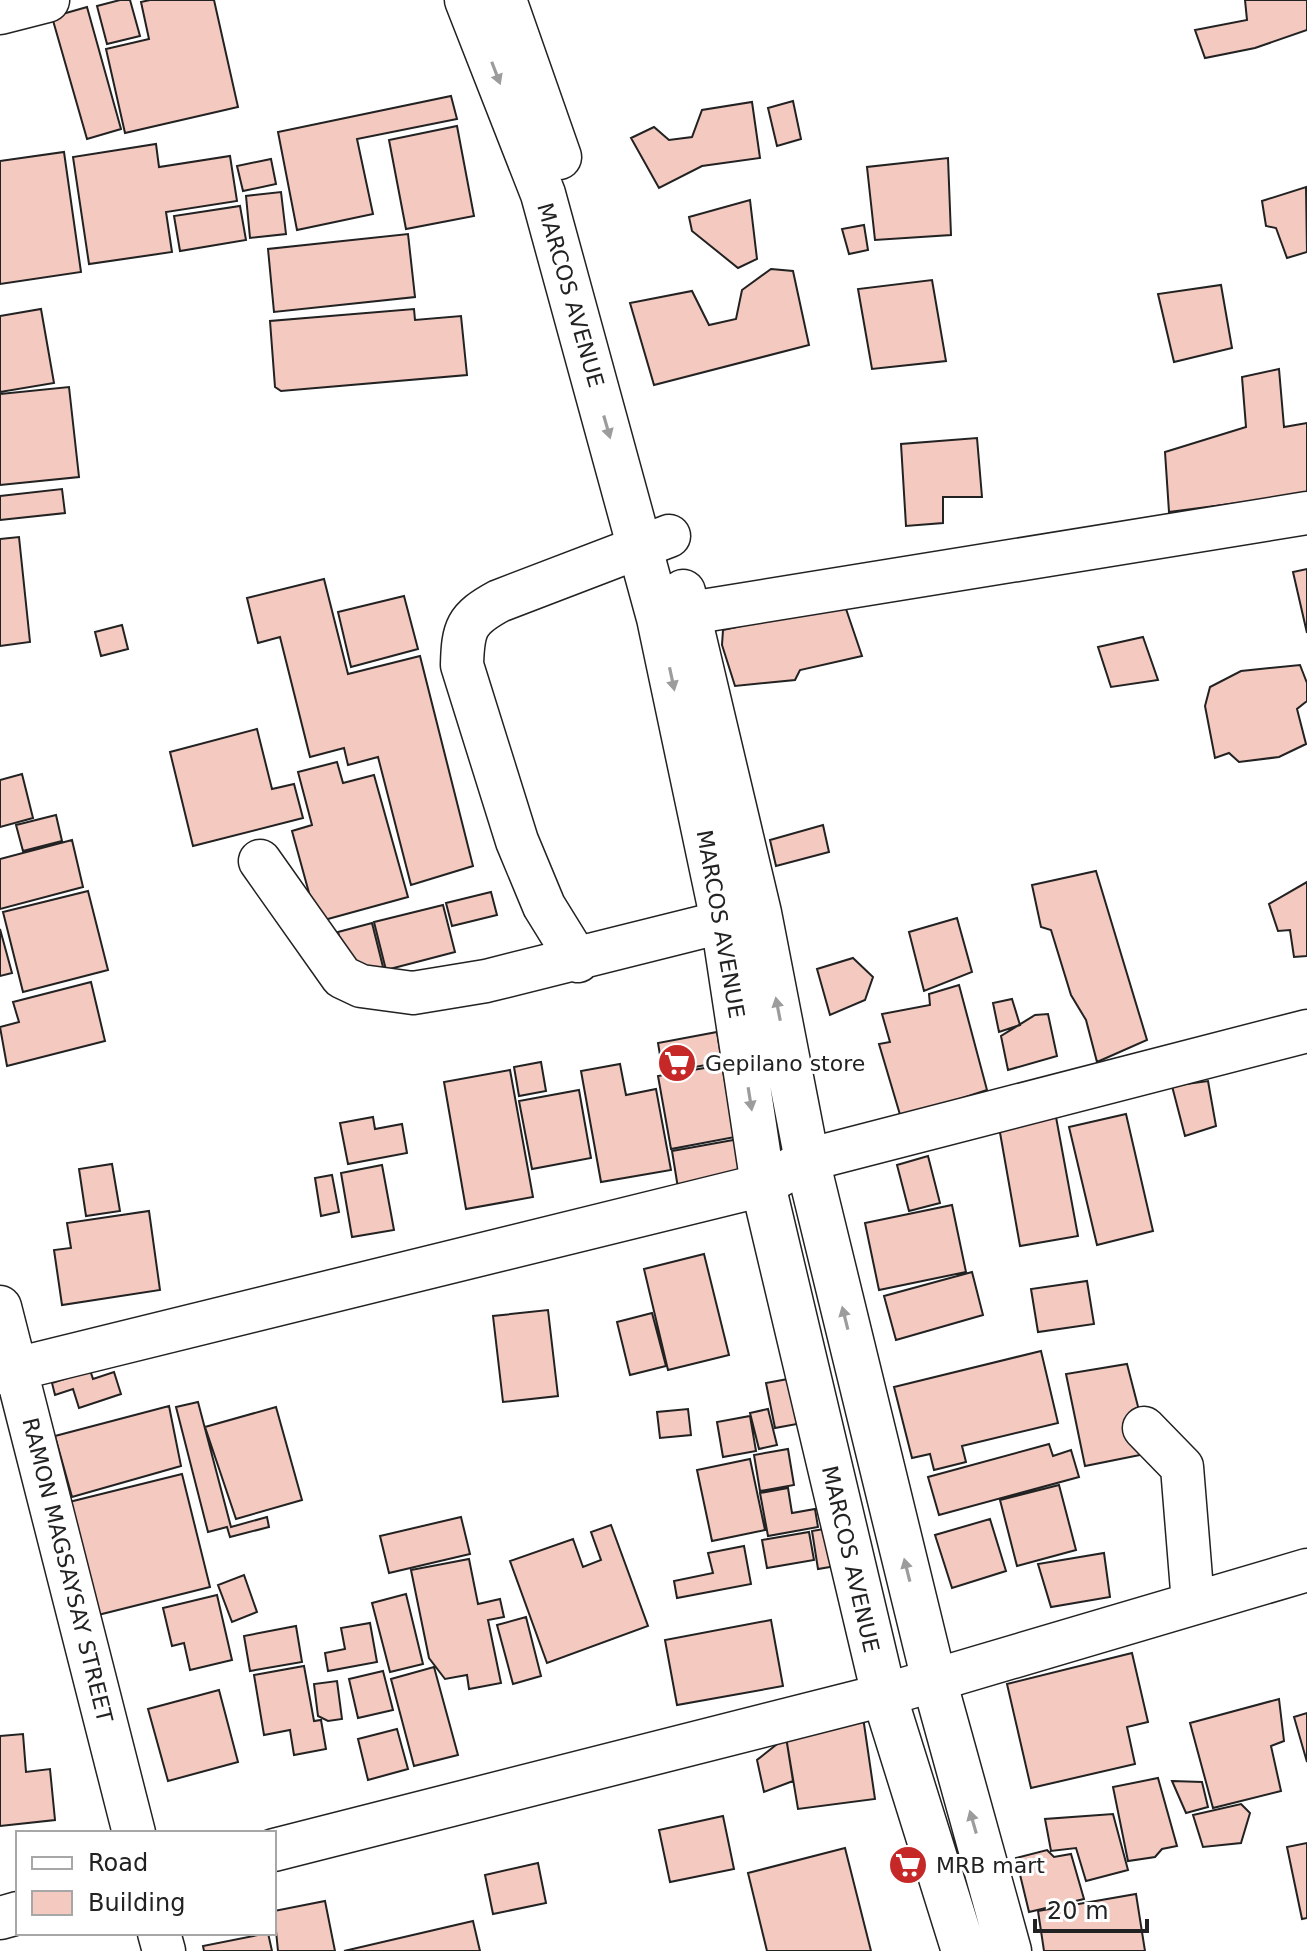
<svg xmlns="http://www.w3.org/2000/svg" width="1307" height="1951" font-family="'DejaVu Sans',sans-serif">
	<rect width="100%" height="100%" fill="#fff"/>
	<!-- building -->
	<path fill="#f3c9c0" stroke="#222" stroke-width="2" d="M120,0H130L140,36L107,44L97,6Z
		M150,0H214L238,107L125,133L106,49L149,39L141,2Z
		M1245,0H1307V30L1255,48L1205,58L1195,30L1247,20Z
		M87,7L121,129L87,139L52,17Z
		M451,96L457,119L357,139L373,214L297,230L278,132Z
		M793,101L801,139L777,146L768,108Z
		M752,102L760,158L702,166L659,188L631,138L654,127L669,140L692,137L702,110Z
		M457,126L474,216L406,229L389,140Z
		M156,144L159,167L230,156L237,201L166,212L172,252L89,264L73,157Z
		M64,152L81,272L0,284V161Z
		M948,158L951,235L875,240L867,167Z
		M271,159L276,184L243,191L237,166Z
		M1306,187L1307,252L1287,258L1276,228L1266,226L1262,201Z
		M281,192L286,234L250,238L246,196Z
		M750,200L757,259L738,268L692,231L689,217Z
		M240,206L246,240L180,251L174,216Z
		M864,225L868,250L849,254L842,229Z
		M408,234L415,297L274,312L268,249Z
		M771,269L793,271L809,345L654,385L630,303L692,291L709,325L736,319L742,290Z
		M932,280L946,361L872,369L858,289Z
		M1221,285L1232,348L1174,362L1158,294Z
		M41,309L54,383L0,392V316Z
		M414,309L415,320L461,316L467,375L281,391L275,387L270,321Z
		M1279,369L1284,427L1307,423V494L1169,512L1165,452L1246,427L1242,377Z
		M69,387L79,477L0,485V394Z
		M977,438L982,497H943V523L906,526L901,444Z
		M62,489L65,513L0,520V496Z
		M19,537L30,642L0,646V539Z
		M1307,569V633L1293,572Z
		M324,579L348,674L420,656L473,866L411,885L378,757L348,765L344,748L310,757L280,637L258,643L247,598Z
		M404,596L418,649L351,667L338,612Z
		M844,603L862,656L800,670L795,680L735,686L722,645L723,630Z
		M122,625L128,649L101,656L95,632Z
		M1143,637L1158,680L1111,687L1098,647Z
		M1300,665L1307,683V701L1297,709L1306,744L1279,757L1239,762L1229,753L1215,758L1205,706L1210,687L1241,671Z
		M257,729L272,789L294,784L303,818L193,846L170,752Z
		M337,762L343,783L374,775L408,897L317,922L292,831L312,825L298,772Z
		M22,774L33,818L0,827V780Z
		M56,815L62,841L23,851L16,825Z
		M823,825L829,852L776,866L770,840Z
		M72,840L83,887L0,909V859Z
		M1096,871L1147,1040L1097,1062L1086,1020L1071,995L1051,930L1041,927L1032,885Z
		M1307,882V956L1294,957L1290,930L1278,931L1269,904Z
		M88,891L108,970L23,992L3,912Z
		M491,892L497,915L452,926L446,903Z
		M443,905L455,952L386,970L374,922Z
		M957,918L972,972L924,991L909,932Z
		M372,923L384,971L350,979L338,932Z
		M0,929L12,973L0,976Z
		M853,958L873,977L865,1000L830,1015L817,969Z
		M91,982L105,1041L7,1066L0,1027L19,1022L13,1002Z
		M959,985L987,1090L901,1118L879,1044L890,1042L882,1014L930,1005L929,994Z
		M1012,999L1020,1025L999,1032L993,1003Z
		M1048,1014L1057,1056L1008,1070L1001,1036L1035,1015Z
		M717,1032L722,1062L663,1073L658,1043Z
		M541,1062L546,1091L519,1096L514,1067Z
		M620,1064L626,1095L656,1089L671,1170L601,1182L581,1071Z
		M722,1065L735,1137L671,1149L658,1076Z
		M510,1070L533,1197L466,1209L444,1082Z
		M1208,1081L1216,1126L1185,1136L1172,1086Z
		M579,1090L591,1158L532,1169L519,1101Z
		M1126,1114L1153,1231L1097,1245L1069,1127Z
		M373,1117L375,1129L402,1124L407,1153L348,1164L340,1123Z
		M1056,1117L1078,1236L1020,1246L999,1127Z
		M750,1137L757,1173L678,1188L672,1151Z
		M928,1156L940,1203L909,1211L897,1165Z
		M112,1164L120,1211L86,1216L79,1169Z
		M382,1165L394,1230L352,1237L341,1173Z
		M332,1175L339,1212L321,1216L315,1178Z
		M952,1205L966,1272L879,1290L865,1223Z
		M149,1211L160,1290L62,1305L54,1250L71,1248L67,1223Z
		M704,1254L729,1355L668,1370L644,1269Z
		M972,1272L983,1315L896,1340L884,1296Z
		M1087,1281L1094,1324L1038,1332L1031,1289Z
		M548,1310L558,1396L503,1402L493,1316Z
		M652,1313L666,1366L630,1375L617,1322Z
		M1041,1351L1058,1423L962,1446L966,1462L934,1470L930,1454L912,1458L894,1387Z
		M85,1355L93,1379L114,1372L121,1394L79,1408L73,1389L55,1395L52,1383L67,1378L62,1363Z
		M1127,1364L1150,1453L1085,1466L1066,1374Z
		M788,1379L797,1424L775,1428L766,1383Z
		M198,1402L231,1527L267,1517L269,1527L230,1537L227,1527L208,1532L176,1407Z
		M169,1406L181,1466L72,1497L55,1436Z
		M276,1407L302,1500L236,1519L205,1427Z
		M688,1409L691,1435L660,1438L657,1412Z
		M768,1409L777,1445L759,1449L750,1413Z
		M750,1416L756,1451L723,1457L717,1422Z
		M1049,1444L1053,1456L1071,1450L1079,1477L939,1515L928,1477Z
		M788,1449L794,1485L760,1491L754,1455Z
		M750,1459L765,1530L712,1541L697,1470Z
		M182,1474L210,1587L90,1617L61,1504Z
		M1059,1485L1076,1550L1017,1566L1000,1500Z
		M788,1488L792,1513L815,1509L818,1527L768,1536L760,1493Z
		M461,1517L470,1554L389,1573L380,1536Z
		M990,1519L1006,1571L952,1588L935,1535Z
		M611,1525L648,1626L547,1663L510,1561L573,1539L583,1567L601,1560L591,1532Z
		M836,1527L842,1565L818,1569L812,1531Z
		M809,1532L814,1560L767,1568L762,1540Z
		M744,1546L751,1584L677,1598L674,1581L713,1573L708,1553Z
		M1104,1553L1110,1597L1051,1607L1038,1564Z
		M469,1559L478,1604L500,1599L504,1617L488,1620L501,1683L469,1689L467,1675L445,1679L429,1658L411,1570Z
		M244,1575L257,1612L232,1622L218,1585Z
		M406,1594L423,1664L390,1672L372,1603Z
		M217,1595L232,1660L190,1670L184,1643L172,1646L163,1608Z
		M526,1617L541,1676L513,1684L497,1625Z
		M771,1620L783,1686L677,1705L665,1640Z
		M370,1623L377,1662L328,1671L325,1653L345,1649L341,1628Z
		M296,1626L302,1662L250,1671L244,1636Z
		M1132,1653L1148,1722L1127,1727L1135,1764L1031,1788L1007,1684Z
		M304,1666L314,1721L321,1720L326,1749L294,1755L290,1730L264,1735L254,1675Z
		M434,1667L458,1755L414,1766L391,1679Z
		M383,1671L393,1710L358,1718L349,1679Z
		M337,1681L342,1719L328,1721L318,1716L314,1684Z
		M219,1690L238,1762L168,1781L148,1709Z
		M1279,1699L1284,1741L1271,1746L1281,1791L1213,1808L1190,1723Z
		M1307,1713V1762L1294,1717Z
		M863,1717L875,1799L798,1809L786,1737Z
		M397,1729L408,1769L368,1780L358,1739Z
		M23,1734L26,1772L50,1769L55,1820L0,1826V1736Z
		M786,1737L793,1781L764,1792L757,1760Z
		M1158,1778L1177,1846L1162,1849L1155,1857L1128,1861L1113,1787Z
		M1172,1781L1202,1782L1208,1807L1186,1813Z
		M1241,1804L1250,1813L1241,1843L1203,1847L1193,1815Z
		M1113,1814L1128,1870L1086,1881L1076,1848L1051,1851L1045,1819Z
		M723,1816L734,1869L670,1882L659,1830Z
		M1307,1843V1918L1302,1919L1287,1847Z
		M845,1848L871,1951H767L748,1873Z
		M1047,1850L1054,1857L1071,1854L1084,1899L1029,1912L1016,1858Z
		M538,1863L546,1903L493,1914L485,1875Z
		M1136,1894L1145,1951H1044L1038,1911Z
		M325,1901L335,1951H278L274,1911Z
		M473,1921L480,1951H344Z
		M268,1933L272,1951H204L203,1946Z"/>
	<g fill="none" stroke-linecap="round" stroke-linejoin="round">
		<defs>
			<path id="minor" d="M659,618L1307,513
				M260,861L342,977L361,986L413,993L486,981L758,913
				M578,961L544,906L517,841L462,665C463,628 466,619 499,601L669,536
				M0,1307L134,1833
				M0,1373L763,1185L807,1160L1307,1031
				M1144,1428L1182,1467L1193,1603
				M274,1850L884,1695L1307,1570
				M0,1918L18,1913
				M159,1933L164,1951"/>
			<path id="major" d="M467,0L543,194L659,618L723,921L763,1185L884,1695L964,1951
				M504,0L559,157
				M0,12L47,0
				M683,592L759,913L807,1160L934,1680L1009,1951"/>
		</defs>
		<!-- minor casing -->
		<use href="#minor" stroke="#222" stroke-width="45"/>
		<!-- major casing -->
		<use href="#major" stroke="#222" stroke-width="47"/>
		<!-- minor -->
		<use href="#minor" stroke="#fff" stroke-width="42"/>
		<!-- major -->
		<use href="#major" stroke="#fff" stroke-width="44"/>
	</g>
	<!-- one-way arrows -->
	<defs><path id="oneway-solid" d="M-6-.8H1V-3.2L6.5 0L1 3.2V.8H-6Z" transform="scale(2)"/></defs>
	<g fill="#9c9c9c">
		<use href="#oneway-solid" transform="translate(496 73) rotate(69)"/>
		<use href="#oneway-solid" transform="translate(607 427) rotate(74)"/>
		<use href="#oneway-solid" transform="translate(672 679) rotate(78)"/>
		<use href="#oneway-solid" transform="translate(778 1009) rotate(-101)"/>
		<use href="#oneway-solid" transform="translate(750 1099) rotate(81)"/>
		<use href="#oneway-solid" transform="translate(845 1318) rotate(-104)"/>
		<use href="#oneway-solid" transform="translate(907 1570) rotate(-104)"/>
		<use href="#oneway-solid" transform="translate(973 1822) rotate(-106)"/>
	</g>
	<!-- icons -->
	<defs>
		<symbol id="supermarket-disc" viewBox="-11 -11 22 22"><circle r="9.5" fill="#c62828" stroke="#fff"/><path d="M-6-5.5h2.5l.6 2H6L4.5 2H-2.5L-4.4-4H-6ZM-1.5 3.2a1.3 1.3 0 1 0 .1 0ZM3 3.2a1.3 1.3 0 1 0 .1 0Z" fill="#fff"/></symbol>
	</defs>
	<g fill-rule="evenodd">
		<use href="#supermarket-disc" x="655" y="1041" width="44" height="44"/>
		<use href="#supermarket-disc" x="886" y="1843" width="44" height="44"/>
	</g>
	<g text-anchor="middle" stroke-width="6" stroke-linejoin="round" paint-order="stroke">
		<!-- street labels -->
		<g font-size="22" fill="#222" stroke="#fff">
			<text transform="translate(571 295) rotate(74)" y="8">MARCOS AVENUE</text>
			<text transform="translate(721 924) rotate(80)" y="8">MARCOS AVENUE</text>
			<text transform="translate(851 1559) rotate(77)" y="8">MARCOS AVENUE</text>
			<text transform="translate(68 1570) rotate(76)" y="8">RAMON MAGSAYSAY STREET</text>
		</g>
		<!-- poi labels -->
		<g font-size="22" fill="#222" stroke="#fff" text-anchor="start">
			<text x="705" y="1071">Gepilano store</text>
			<text x="936" y="1873">MRB mart</text>
		</g>
	</g>
	<!-- legend -->
	<rect x="16" y="1831" width="260" height="104" fill="#ffffff" stroke="#a7a7a7" stroke-width="2"/>
	<rect x="32" y="1857" width="40" height="12" fill="#ffffff" stroke="#a7a7a7" stroke-width="2"/>
	<text x="88" y="1871" font-size="24" fill="#222222">Road</text>
	<rect x="32" y="1891" width="40" height="24" fill="#f3c9c0" stroke="#a7a7a7" stroke-width="2"/>
	<text x="88" y="1911" font-size="24" fill="#222222">Building</text>
	<!-- scale -->
	<path d="M1035 1919v12h112v-12" fill="none" stroke="#222222" stroke-width="4"/>
	<text x="1047" y="1919" font-size="24" fill="#222222" stroke="#ffffff" stroke-width="6" paint-order="stroke">20 m</text>
</svg>
